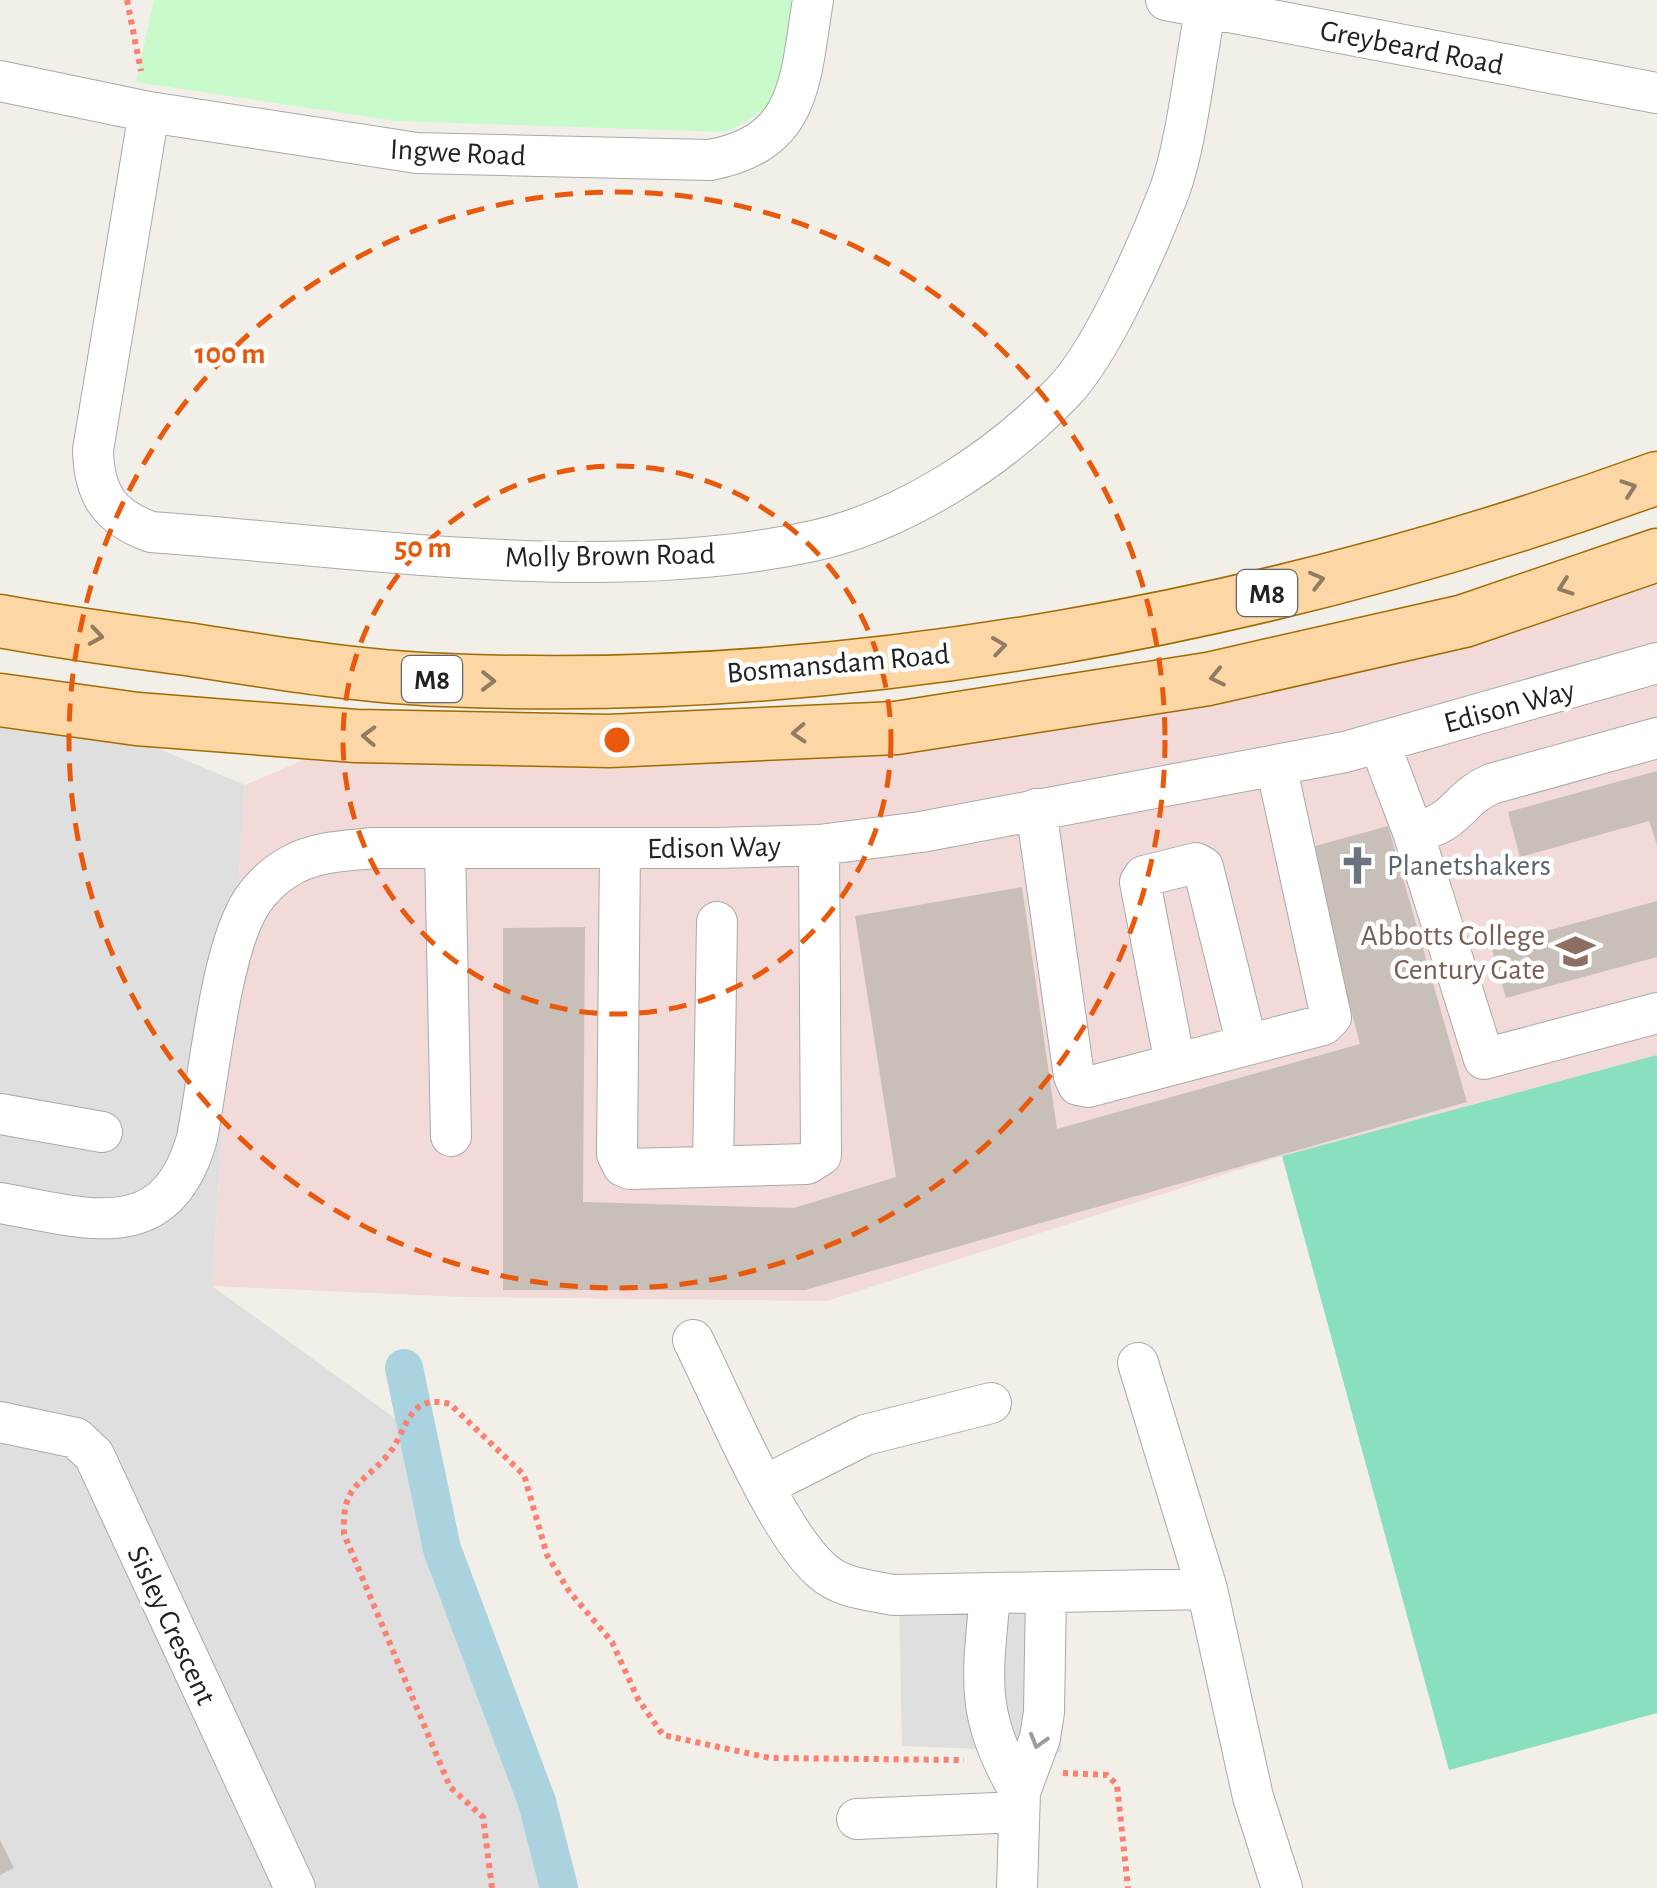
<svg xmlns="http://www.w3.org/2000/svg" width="1657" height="1888" font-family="'Alegreya Sans',sans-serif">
	<rect width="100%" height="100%" fill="#f2efe9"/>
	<!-- residential -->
	<path fill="#e0dfdf" d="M0,700L69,711L245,785L212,1286L403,1424L442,1549L537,1802L559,1888H0Z
		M1043,1584L1062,1752L902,1746L899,1597Z"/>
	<!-- commercial -->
	<path fill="#f2dad9" d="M1657,535V1055L1282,1156L827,1301L462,1297L212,1286L245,785L357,737L1206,697Z"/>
	<!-- park -->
	<path fill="#c8facc" d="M154,0H798C788,72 797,97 726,132L397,121L136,82Z"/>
	<!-- pitch -->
	<path fill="#88e0be" d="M1657,1055V1713L1449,1770L1282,1156Z"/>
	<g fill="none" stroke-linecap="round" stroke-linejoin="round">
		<!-- canal -->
		<path stroke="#aad3df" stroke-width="38" d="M404,1368L442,1549L537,1802L559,1888"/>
	</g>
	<!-- building -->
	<path fill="#c7bfb8" d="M1657,771V845L1649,821L1520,857L1508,812Z
		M1388,826L1467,1102L805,1290H503V928L585,927L583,1202L794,1208L896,1177L855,916L1022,887L1057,1129L1360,1044L1308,848Z
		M1657,901V957L1506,998L1491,946Z
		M0,1840L14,1868L0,1875Z"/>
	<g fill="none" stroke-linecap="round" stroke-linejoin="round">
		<defs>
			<path id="minor" d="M1166,0L1657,93
				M0,81L149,112L417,153L710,160C803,143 800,78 813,0
				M149,112L93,450C94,494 109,517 151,532C362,547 606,586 813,541C904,521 999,459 1063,392C1102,352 1148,246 1169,192C1187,144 1195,61 1206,7
				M1379,742L1413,832L1484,1059L1657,1013
				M1036,809L1074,1076L1078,1085L1088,1087L1323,1025L1331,1017L1276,765
				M1413,832C1458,824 1456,800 1491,784L1657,738
				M445,848L451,1136
				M620,849L617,1154L623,1166L630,1169L807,1164L821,1155L819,845
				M1175,1064L1140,882L1144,876L1196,863L1203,867L1247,1045
				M0,1114L102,1132
				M713,1166L717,922
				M0,1203C87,1218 166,1248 197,1138C209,1076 219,967 245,914C254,894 273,875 292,865C317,851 346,851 374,848H717L819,845L921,832L1345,752L1657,663
				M693,1340C722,1398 776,1530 821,1570C840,1588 868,1590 893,1595L1207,1589
				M1138,1363L1207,1589L1253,1797L1282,1888
				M0,1422L76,1438L94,1455L295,1888
				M766,1485L865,1435L991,1403
				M990,1596C982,1680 975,1716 1020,1792
				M857,1819L1018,1812
				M1017,1888L1020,1792L1040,1738L1044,1712L1046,1592"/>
			<path id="major" d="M0,621C64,633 128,641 193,650C276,663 361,677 445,680C850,697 1277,616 1657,478
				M0,700L137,719L356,736L609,741L896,728L1208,679L1464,621L1657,555"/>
		</defs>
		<!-- minor casing -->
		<use href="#minor" stroke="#a9a9a9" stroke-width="42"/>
		<!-- major casing -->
		<use href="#major" stroke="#a06b00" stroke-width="55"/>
		<!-- path -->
		<path stroke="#fa8072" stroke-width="6" stroke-dasharray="5 5" stroke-linecap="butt" d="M127,0L141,71
			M1063,1773L1107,1775L1117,1785L1128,1888
			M492,1888L483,1817L450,1787L344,1534C342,1485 358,1488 386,1457C408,1434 405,1392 450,1404L524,1475L547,1555L569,1591L612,1642L638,1699L663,1735L770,1758L964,1760"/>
		<!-- minor -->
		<use href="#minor" stroke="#fff" stroke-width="40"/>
		<!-- major -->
		<use href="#major" stroke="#fcd6a4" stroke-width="52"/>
	</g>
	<!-- one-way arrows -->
	<defs><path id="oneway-chevron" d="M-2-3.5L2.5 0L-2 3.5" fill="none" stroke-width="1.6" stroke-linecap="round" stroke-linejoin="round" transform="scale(2.5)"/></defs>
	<g stroke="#8f7c63">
		<use href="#oneway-chevron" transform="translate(1629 488) rotate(-19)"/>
		<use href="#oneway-chevron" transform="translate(1317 580) rotate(-14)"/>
		<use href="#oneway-chevron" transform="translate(1565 587) rotate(161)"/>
		<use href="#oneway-chevron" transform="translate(96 636) rotate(9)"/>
		<use href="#oneway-chevron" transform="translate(999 646) rotate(-8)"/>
		<use href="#oneway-chevron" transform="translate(1217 677) rotate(168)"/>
		<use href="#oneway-chevron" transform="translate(488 681) rotate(1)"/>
		<use href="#oneway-chevron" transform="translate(799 733) rotate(177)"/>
		<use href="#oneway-chevron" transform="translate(369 736) rotate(-178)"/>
	</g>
	<use stroke="#9c9c9c" href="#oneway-chevron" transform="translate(1038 1741) rotate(106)"/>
	<!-- distance rings -->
	<g fill="none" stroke="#e8590c" stroke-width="5" stroke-dasharray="18 12">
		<circle cx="617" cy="740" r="274"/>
		<circle cx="617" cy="740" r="548"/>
	</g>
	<!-- icons -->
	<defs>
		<symbol id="church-bare" viewBox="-9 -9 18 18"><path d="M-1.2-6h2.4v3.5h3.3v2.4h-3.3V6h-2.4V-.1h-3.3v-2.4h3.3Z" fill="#6b7280" stroke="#fff" stroke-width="2.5" paint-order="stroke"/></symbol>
		<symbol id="school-bare" viewBox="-9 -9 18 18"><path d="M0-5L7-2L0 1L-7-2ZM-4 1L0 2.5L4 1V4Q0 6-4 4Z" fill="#8d6e63" stroke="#fff" stroke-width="2.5" paint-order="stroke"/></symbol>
	</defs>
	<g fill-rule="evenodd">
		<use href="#church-bare" x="1330" y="838" width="55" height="55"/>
		<use href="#school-bare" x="1548" y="924" width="55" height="55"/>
	</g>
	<g text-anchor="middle" stroke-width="9" stroke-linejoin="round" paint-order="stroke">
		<!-- shield labels -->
		<g fill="#fff" stroke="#646464" stroke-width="2.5">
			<rect x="1237" y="570" width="60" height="46" rx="8"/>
			<rect x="402" y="656" width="60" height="46" rx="8"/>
		</g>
		<g font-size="28" font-weight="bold" fill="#222">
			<text x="1267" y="603">M8</text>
			<text x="432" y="689">M8</text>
		</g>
		<!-- street labels -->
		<g font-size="30" fill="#222" stroke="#fff">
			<text transform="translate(1412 47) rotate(11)" y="10">Greybeard Road</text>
			<text transform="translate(458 152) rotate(3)" y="10">Ingwe Road</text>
			<text transform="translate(610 555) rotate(-1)" y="10">Molly Brown Road</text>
			<text transform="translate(838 663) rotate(-5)" y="10">Bosmansdam Road</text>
			<text transform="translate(1509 706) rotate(-15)" y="10">Edison Way</text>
			<text transform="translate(714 847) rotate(-1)" y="10">Edison Way</text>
			<text transform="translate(172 1625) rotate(65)" y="10">Sisley Crescent</text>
		</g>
		<!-- worship labels -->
		<g font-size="30" fill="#5b616d" stroke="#fff" text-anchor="start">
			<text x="1387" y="875">Planetshakers</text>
		</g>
		<!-- education labels -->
		<g font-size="30" fill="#785e54" stroke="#fff" text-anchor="end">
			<text x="1545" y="945">Abbotts College<tspan x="1545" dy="34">Century Gate</tspan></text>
		</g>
	</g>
	<circle cx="617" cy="740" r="15" fill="#e8590c" stroke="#fff" stroke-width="5"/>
	<g font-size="30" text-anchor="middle" font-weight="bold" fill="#e8590c" stroke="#fff" stroke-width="9" stroke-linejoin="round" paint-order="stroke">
		<text x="230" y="363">100 m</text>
		<text x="423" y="557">50 m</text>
	</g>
</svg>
